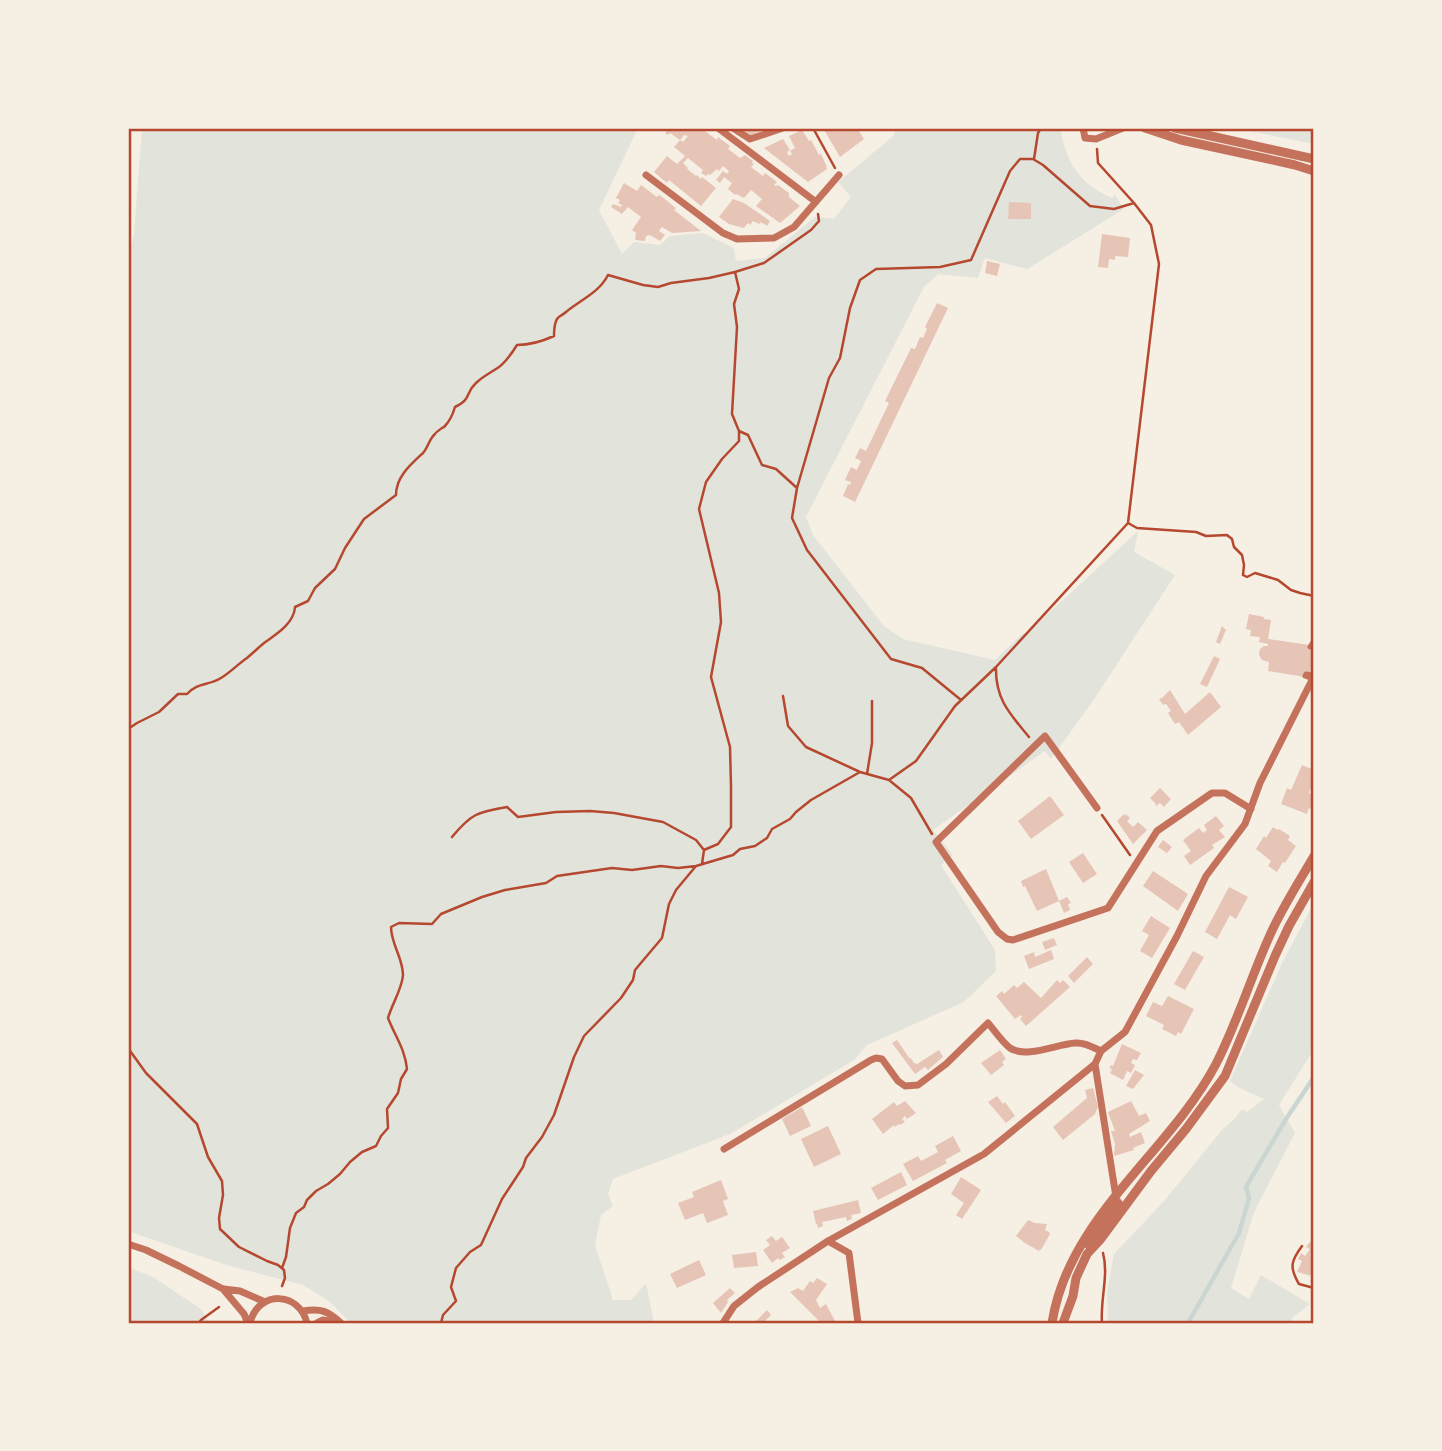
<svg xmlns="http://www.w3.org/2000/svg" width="1442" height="1451" font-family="Manrope,sans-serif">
	<rect width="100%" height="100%" fill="#f6efe4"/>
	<!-- green -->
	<path fill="#e2e4dc" d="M142,128H638L599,210L622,254L634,242L660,245L670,236L703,233L734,248L736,261L765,258L815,217L834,219L851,197L838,182L892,137L895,133L894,128H1060C1067,163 1078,183 1112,198L1115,195L1124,209L1027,269L985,258L978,278L938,274L924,287L806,517L813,535L884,626L903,639L995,660L1023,633L1026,634L1138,531L1134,552L1175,575L1093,701L1051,759L1045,751L933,830L953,855L941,865L995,950L996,971L964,1002L867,1045L854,1060L730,1134L613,1179L608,1194L613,1206L601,1215L595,1245L613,1300H631L646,1283L654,1323H351L329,1301L303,1285L226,1265L128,1231V259L134,233Z
		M1234,128H1314V144Z
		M1314,903V1049L1279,1105L1295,1133L1254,1212L1231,1288L1249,1299L1261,1275L1310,1304L1292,1318L1291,1323H1108L1107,1292L1114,1254L1165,1200L1222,1130L1236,1117L1242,1109L1247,1112L1264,1099L1239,1088L1230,1081L1283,961Z
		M128,1267L153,1277L201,1309L209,1323H128Z"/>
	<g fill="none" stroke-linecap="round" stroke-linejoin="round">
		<!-- stream -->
		<path stroke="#c9d6d2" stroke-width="4.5" d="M1188,1323L1239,1233L1249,1198L1246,1187L1286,1119L1314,1077"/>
	</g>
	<!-- building -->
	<path fill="#e6c5b7" d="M669,128H701L717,140L718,137L730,146L728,149L740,158L745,155L753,161L752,163L754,164L751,167L763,176L765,173L777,182L774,185L776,186L778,185L789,193V197L800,206L780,223L756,206L762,199L751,190L744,198L736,194L735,195L728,189L732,183L724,177L720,183L716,180L723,171L727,174L729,171L723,166L719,171L717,169L710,175L708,174L706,176L701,173L703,170L688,158L683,163L688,168L687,169L696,176L697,175L701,179L702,177L716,188L701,206L669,180L667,183L654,172L667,156L677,164L685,156L674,147L680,140L683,142L688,136L684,135L680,140L670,133L668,135L665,133Z
		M745,128H769L751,135L745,131Z
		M823,128H857L864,139L840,157Z
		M802,130L809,141L811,140L819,155L821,154L827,167H826L827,169L808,182L764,148L783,139L790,150L787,152L789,156L792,154L790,151L795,148L789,136Z
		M624,183L637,191L641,185L657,197L659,195L661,196L676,208L674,210L701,231L672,233L662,227L659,231L665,235L660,241L650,235L646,236L645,241L635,240L636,233L632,230L641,217L628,207L622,214L611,207L613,204L621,207L622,205L618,203L620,200L616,198Z
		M733,199L744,203L770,221L767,226L761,222L759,224L753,221L750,225L748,223L744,228L729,224L719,217Z
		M1009,202L1031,203V219H1008Z
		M1102,234L1130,238L1128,257L1115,256V260L1109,259L1108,268L1098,267Z
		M987,261L1000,264L997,276L985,273Z
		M937,303L948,308L855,502L843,496L848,484L850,485L851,482L845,480L851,467L857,470L861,461L855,458L860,448L866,451L889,403L885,401L911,348L915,349L920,337L923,338L927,329L925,327Z
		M1249,614L1264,617V619L1271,620L1268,639L1310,645L1314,648L1313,675L1305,677L1268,671L1269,662L1262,660L1259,655L1260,649L1264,646H1268V644L1259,642L1260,637L1250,636L1251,630L1246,629Z
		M1222,626L1226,630L1220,644L1216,642Z
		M1214,656L1220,659L1207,687L1200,684Z
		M1170,690L1185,714L1210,692L1221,707L1188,735L1179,722L1175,724L1168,713L1171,711L1166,704L1163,705L1159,699L1162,698Z
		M1302,765L1314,770V779L1309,793L1314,795V810L1309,808L1307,814L1281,804L1287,788L1291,790Z
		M1160,788L1171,799L1164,807L1160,803L1156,806L1155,803L1150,798Z
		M1050,796L1064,815L1031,839L1018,821Z
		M1124,814L1125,816L1126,814L1130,818L1127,821L1133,827L1138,822L1147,830L1133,844L1117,821Z
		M1216,816L1224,826L1219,830L1225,837L1212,845L1214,848L1190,865L1184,856L1191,851L1183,840L1199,828L1203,833L1207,830L1204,825Z
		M1273,827L1278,830L1279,829L1290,836L1288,840L1296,846L1285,863L1283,862L1277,872L1268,866L1271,861L1256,849L1264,836L1266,838Z
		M1163,840L1172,847L1167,853L1158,847Z
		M1083,853L1097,874L1083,883L1069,862Z
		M1046,869L1059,901L1067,897L1071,903L1068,904L1070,910L1064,913L1059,901L1037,911L1025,886L1023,887L1021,881Z
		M1153,871L1188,894L1178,911L1143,886Z
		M1229,887L1248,897L1236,919L1230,915L1217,939L1205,932Z
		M1151,916L1170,928L1152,958L1140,951L1149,935L1142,931Z
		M1054,938L1057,945L1045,950L1042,942Z
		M1051,950L1054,959L1029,969L1024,956L1034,952L1035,957Z
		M1193,951L1204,957L1185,990L1174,984Z
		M1087,957L1093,964L1074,983L1068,976Z
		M1057,980L1060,983L1063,980L1070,987L1026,1026L1020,1019L1022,1017L1021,1015L1015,1019L996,996L1002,991L1004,994L1014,985L1017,988L1024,982L1041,998Z
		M1168,996L1194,1009L1181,1034L1178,1032L1176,1036L1162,1029L1164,1025L1146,1016L1153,1002L1162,1006Z
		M897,1040L910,1059L911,1058L914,1063L917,1064L939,1050L943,1057L928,1070L925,1067L915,1074L892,1043Z
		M1122,1044L1141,1053L1137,1060L1133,1059L1131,1063L1135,1065L1131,1073L1127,1071L1123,1080L1110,1073L1112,1069L1109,1068L1111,1065L1113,1066Z
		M1000,1050L1006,1059L1002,1062L1004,1065L991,1075L981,1063Z
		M1135,1070L1144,1075L1133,1089L1126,1086Z
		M1093,1088L1098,1107L1095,1114L1063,1140L1053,1127L1087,1098L1085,1090Z
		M997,1096L1003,1104L1005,1102L1015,1116L1006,1123L988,1102Z
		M905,1101L916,1113L907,1119L905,1116L902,1119L905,1122L900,1125L899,1124L895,1127L894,1125L883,1134L872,1119L894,1102L897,1106Z
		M1131,1101L1139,1116L1146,1113L1150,1121L1129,1134L1130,1137L1141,1132L1145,1143L1133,1148L1134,1150L1114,1156L1115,1144L1111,1131H1115L1108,1112Z
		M802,1107L811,1126L790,1136L782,1119Z
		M828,1126L841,1154L814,1167L801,1139Z
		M953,1136L961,1151L945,1160L947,1163L913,1181L903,1164L918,1156L921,1161L938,1152L935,1146Z
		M901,1172L907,1185L878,1200L871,1188Z
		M961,1177L981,1190L962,1219L956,1215L964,1203L951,1194Z
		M721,1180L728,1199L723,1201L728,1215L707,1223L703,1213L685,1220L678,1203L694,1197L692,1192Z
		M858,1200L861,1213L851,1215L852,1219L847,1221L846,1217L822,1222L823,1226L818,1228L817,1224H816L813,1211Z
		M1028,1220L1035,1223L1047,1224L1045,1230L1049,1232L1050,1234L1041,1250L1040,1249L1039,1251L1025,1243L1016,1236Z
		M772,1236L776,1241L782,1237L790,1248L782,1253L785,1257L780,1260L778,1258L772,1263L763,1250L770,1245L766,1240Z
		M1310,1242L1314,1245V1283L1310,1282L1312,1276L1297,1272L1302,1261L1298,1259L1301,1253L1305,1256L1310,1249L1306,1247Z
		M756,1252L758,1266L734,1268L732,1255Z
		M699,1260L706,1275L677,1288L670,1274Z
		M817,1278L827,1284L816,1300L820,1308L826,1304L835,1321L834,1323H821L790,1292L798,1288L803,1291L810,1281L813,1283Z
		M730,1288L735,1293L727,1300L728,1302L721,1313L713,1303Z
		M767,1310L771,1315L763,1323H754Z"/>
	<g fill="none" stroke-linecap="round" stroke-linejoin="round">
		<!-- path -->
		<path stroke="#b5482f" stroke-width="2.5" d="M813,128L835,168
			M1034,159L1038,133L1041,128
			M735,272L739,289L734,304L737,327L732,414L739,431L748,435L762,465L776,469L797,488
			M1128,523L1137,528L1196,532L1206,536L1227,535L1232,539L1234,547L1242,555L1244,565L1243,575L1247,577L1255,573L1278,580L1291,590L1300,593L1314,596
			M996,667C995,699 1010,714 1029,737
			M783,696L788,726L806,747L860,772L889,780L916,761L955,706L996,667L1128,523L1159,264L1151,225L1134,203L1098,163L1097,149
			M961,700L922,668L891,659L807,550L792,518L797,488L829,378L840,358L850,308L860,280L876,269L940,267L971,260L1010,171L1020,159H1033L1043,165L1090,206L1114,209L1134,203
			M128,729L137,723L159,712L178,694H187C198,682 208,686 221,678C231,672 238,664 247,658C253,653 258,648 264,643C275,635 294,624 295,607L308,601L315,588L335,569L345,548L364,519L396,495C396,477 410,465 423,453C428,448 429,439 435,434C435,433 443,427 444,427C449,422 453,414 455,407C472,399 465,393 476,383C483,376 492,372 499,367C507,361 512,353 517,345C529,345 543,341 554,336C554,331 554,324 557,319C559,316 563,315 566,312C580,300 599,293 608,275L643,285L658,287L671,283L709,278L735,272L764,263L811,230L819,221L818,214
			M867,774L872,743V701
			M889,780L911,798L932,834
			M1102,815L1130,855
			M452,837C471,814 477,812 507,807L518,817L556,812L590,811L614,813L663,822L696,840L704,850
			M702,864L704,850L718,844L731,827V786L730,747L711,677L721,622L719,593L699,509L706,482L722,459L739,441V431
			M128,1048L146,1073L197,1124L208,1157L222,1181L223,1195L219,1218L220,1229L239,1247L267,1261L278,1265L284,1270L285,1278L282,1286
			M1302,1246C1291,1261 1289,1267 1299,1284L1314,1288
			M282,1268L286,1257L290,1228L296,1213L304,1207L307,1200L316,1191L328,1184L340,1174L350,1162L362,1152L376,1146L381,1136L388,1128L387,1109L398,1093L401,1079L407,1069C405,1049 395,1036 388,1018C392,1004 402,989 403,975C403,958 391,944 391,927L399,923L432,924L441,914L482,897L505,890L546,883L557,876L612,868L632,870L661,866L678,868L696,866L733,855L740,849L755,846L767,838L772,829L790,819L796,812L811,800L860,772
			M199,1323L201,1320L219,1307
			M441,1323L443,1315L456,1301L451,1287L456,1268L470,1252L481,1245L502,1199L523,1167L526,1158L542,1137L554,1115L574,1057L584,1036L621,998L633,980L635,970L662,938L669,904L676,890L696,866
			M1102,1323C1100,1300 1109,1275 1103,1253"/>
		<!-- pedestrian -->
		<path stroke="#c5725c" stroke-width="5" d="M1314,641L1310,647H1314
			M1314,669L1313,675L1306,674L1305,676L1313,679L1314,687"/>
		<!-- minor -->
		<path stroke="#c5725c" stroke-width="7" d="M718,128L816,202
			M733,128L750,139L783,128
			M1083,128L1085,138L1096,139L1123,128
			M646,175L723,233L737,239L774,238L794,227L839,175
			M1097,808L1045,736L936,842L998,932L1007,939L1013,940L1108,908L1157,831L1212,793H1225L1251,809
			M1095,1064L1116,1197
			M724,1149L871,1060L876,1058L882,1059L898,1081L905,1086L918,1085L946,1064L988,1023C995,1031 1002,1042 1010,1048C1026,1059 1057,1044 1075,1043C1084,1042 1092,1047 1101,1051
			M828,1241L849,1253L858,1323
			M128,1244L146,1250L179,1266L223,1289L244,1314L248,1323
			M224,1289L240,1291L265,1302
			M303,1311C321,1308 328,1311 341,1323
			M250,1323C258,1290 299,1291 307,1323
			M317,1323L323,1320L338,1323
			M723,1323L734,1306L758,1287L828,1241L984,1154L1095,1064L1101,1051L1125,1032L1177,936L1206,876L1245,824L1260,783L1314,676"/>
		<!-- tertiary -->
		<path stroke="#c5725c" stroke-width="9" d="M1145,128L1181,140L1295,165L1314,171
			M1175,128L1314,159
			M1089,1245L1118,1203L1117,1202
			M1052,1323C1068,1218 1169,1153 1216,1064C1237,1023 1251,977 1270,935C1282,908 1299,882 1314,856
			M1063,1323L1073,1296L1076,1278L1087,1254L1100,1240L1151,1171L1186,1129L1225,1076L1275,956L1289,926L1314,882"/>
	</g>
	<!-- border -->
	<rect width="1442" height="1451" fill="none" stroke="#f6efe4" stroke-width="259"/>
	<rect x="130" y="130" width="1182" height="1192" fill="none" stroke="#b5482f" stroke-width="2.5"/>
</svg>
